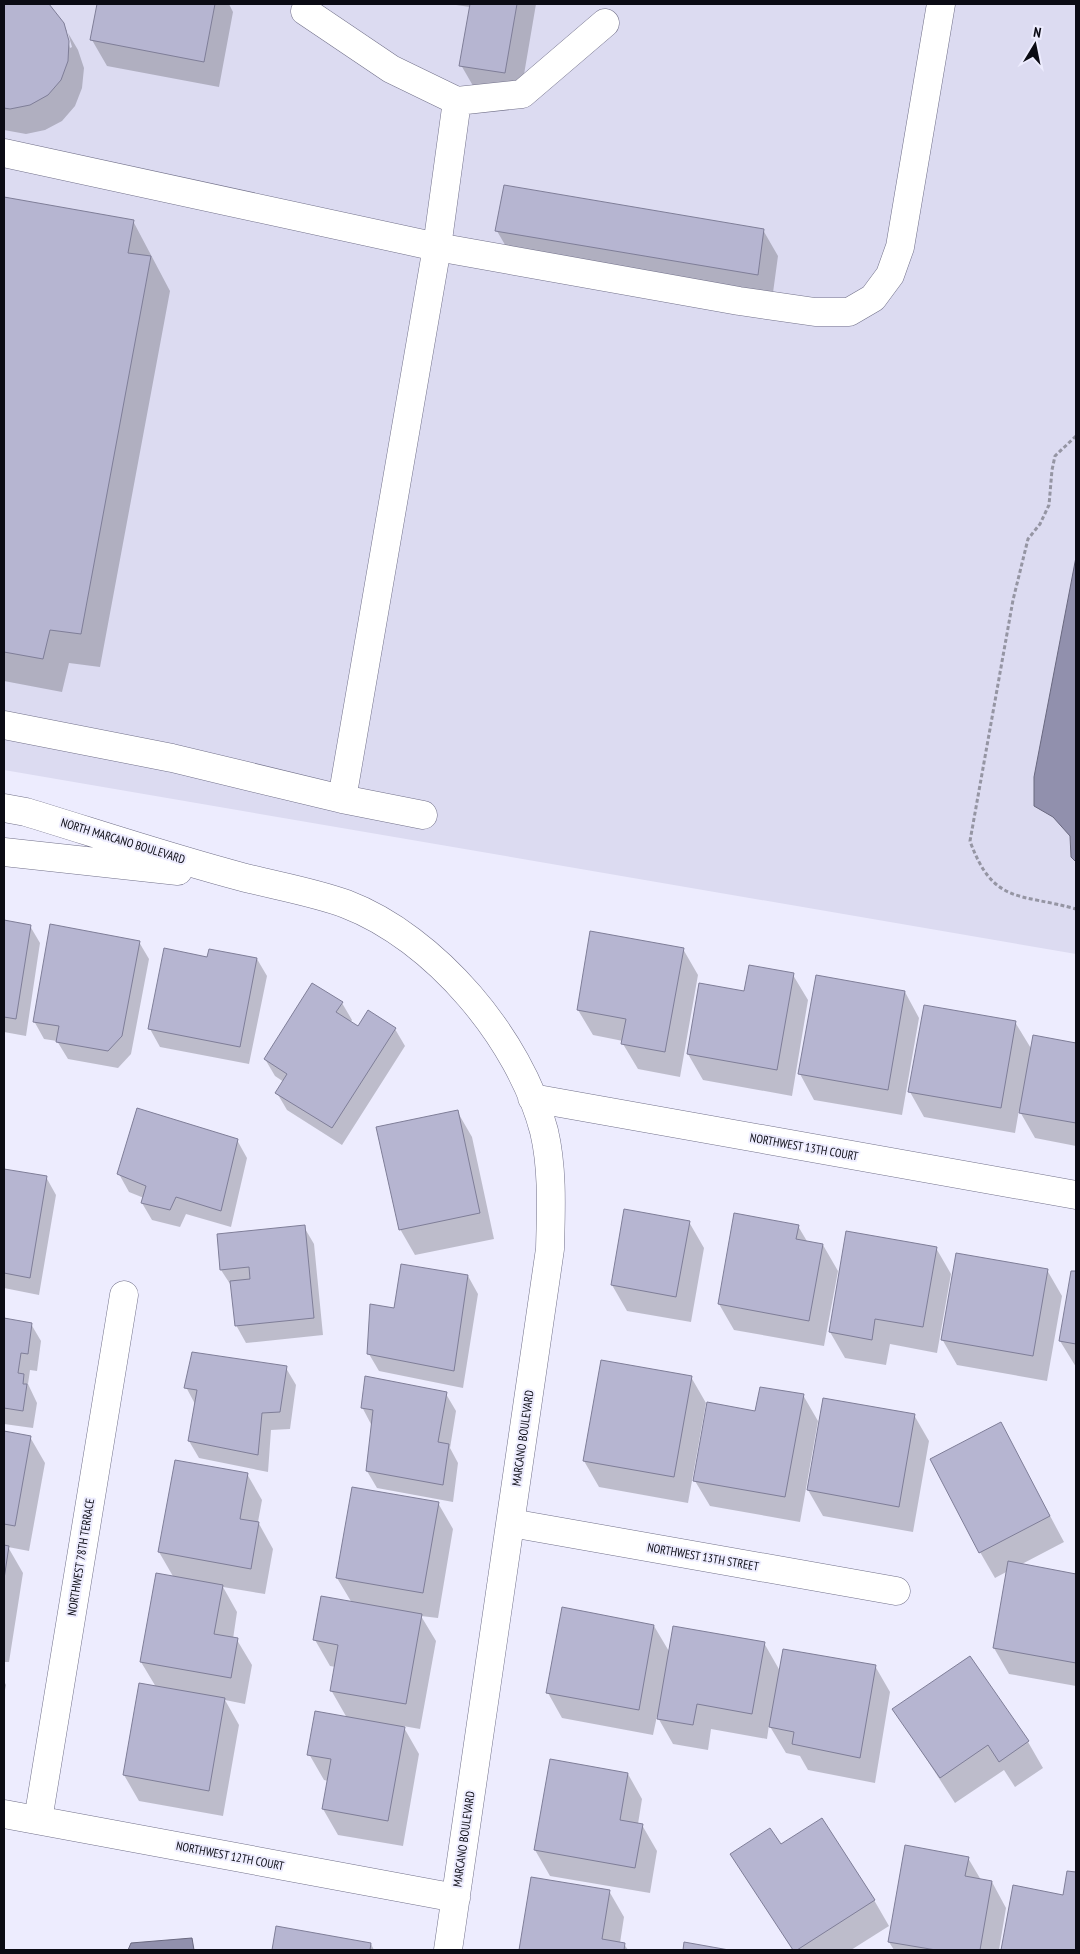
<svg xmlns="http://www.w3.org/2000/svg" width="1080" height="1954" font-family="'PT Sans Narrow',sans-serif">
	<rect width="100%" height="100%" fill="#edecfe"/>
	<!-- built -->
	<path fill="#dcdbf1" d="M4,4H1076V954L4,770Z"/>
	<!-- water -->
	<path fill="#9190ad" stroke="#69687f" d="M1076,557V862L1071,857L1070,836L1053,817L1034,806V777Z
		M192,1938L194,1950H128L131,1943Z"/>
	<!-- shadow -->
	<path fill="#0003" d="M4,4H47L67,31H65L70,48L72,47L68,33L78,50L84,68L82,88L75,106L62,121L45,130L26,134L4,130Z
		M99,4H229L233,12L219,87L107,66L92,40Z
		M449,4H536L520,98L476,91L461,65L470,7Z
		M4,198L133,221L170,291L100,667L69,663L62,692L4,681Z
		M763,230L778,256L772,300L512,257L497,231Z
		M4,921L30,926L40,943L26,1036L4,1032Z
		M139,942L149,959L131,1054L118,1068L68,1059L57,1041L44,1039L34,1021Z
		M683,949L698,975L680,1077L638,1069L623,1044V1041L593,1035L578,1010Z
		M208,958L257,959L267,976L249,1064L160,1047L150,1029Z
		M793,975L808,1000L792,1096L703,1080L688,1054Z
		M905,992L919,1018L902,1115L814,1100L800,1074Z
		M342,1003L352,1020L350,1023L358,1028L395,1029L405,1046L342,1145L287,1110L277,1093L284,1082L275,1076L265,1059Z
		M1015,1022L1032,1050L1034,1036L1076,1044V1146L1035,1138L1019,1110L1015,1133L924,1117L910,1092Z
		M457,1111L472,1137L494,1239L415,1255L400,1229Z
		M237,1140L247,1158L231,1227L186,1214L180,1227L152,1220L142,1203L144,1198L129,1192L119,1174Z
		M4,1170L46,1177L56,1195L39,1295L4,1288Z
		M689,1222L704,1248L691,1322L627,1311L612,1285Z
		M798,1226L808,1243L823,1245L838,1271L824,1346L734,1330L719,1304Z
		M304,1227L314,1244L323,1335L246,1343L236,1325L232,1287L221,1270Z
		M936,1248L951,1274L937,1353L890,1344L886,1365L845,1358L830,1332Z
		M1047,1270L1062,1296L1047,1381L957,1365L942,1339Z
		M1072,1272L1076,1273V1367L1060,1341Z
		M468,1276L478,1294L463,1388L379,1371L369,1354L395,1310Z
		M4,1319L31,1324L41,1341L37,1371L30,1370L28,1384L37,1403L33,1428L4,1424Z
		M602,1362L691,1377L706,1403L688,1503L599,1487L584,1461Z
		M286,1368L296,1385L290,1429L271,1430L268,1472L199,1458L189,1441L195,1404L186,1387Z
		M446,1394L456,1411L450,1448L458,1463L453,1502L377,1488L367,1471L372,1426L362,1407Z
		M803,1395L818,1421L800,1522L710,1506L695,1481L756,1412Z
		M824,1399L914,1415L929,1441L913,1532L823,1516L808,1490Z
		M1001,1424L1064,1542L1020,1565L1076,1575V1686L1009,1674L994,1648L1008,1571L995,1578L980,1552Z
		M4,1432L30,1437L45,1463L29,1551L8,1547L23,1573L9,1662H4Z
		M247,1474L262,1500L258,1522L273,1549L265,1594L223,1587L237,1612L233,1639L237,1640L252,1665L245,1704L225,1700L239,1725L223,1816L139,1801L124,1775L140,1684L156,1687L141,1662L174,1578L159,1552Z
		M438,1503L453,1529L438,1618L421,1616L436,1641L420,1729L403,1726L419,1754L403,1846L338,1835L323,1809L328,1781L324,1780L309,1754L347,1718L331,1690L336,1667L330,1666L315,1640L352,1603L337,1578Z
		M654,1626L670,1653L764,1643L780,1671L875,1666L890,1692L875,1783L808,1770L800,1756L786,1753L769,1725L767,1739L711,1729L708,1750L673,1744L657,1716L653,1735L562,1718L548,1693Z
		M970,1658L1028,1742L1043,1768L1015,1787L1004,1770L955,1803L894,1709Z
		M4,1681L6,1685L4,1695Z
		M628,1774L642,1799L638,1824L642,1825L657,1851L650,1893L550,1876L535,1850Z
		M732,1854L874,1900L889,1926L851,1950H793Z
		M968,1858L981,1880L992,1882L1006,1908L999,1950H894L889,1942Z
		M1068,1872L1076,1874V1950H1003L1014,1887L1064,1896Z
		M532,1878L609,1891L624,1917L620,1943L624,1944L628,1950H520Z
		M277,1927L371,1944L374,1950H273Z"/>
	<!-- building -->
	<path fill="#b6b5d1" stroke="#7f7e98" d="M4,4H49L64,23L69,41L68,61L61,80L48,95L30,105L10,109L4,108Z
		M97,4H215L204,62L90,40Z
		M470,4H517L505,73L459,66Z
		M504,185L764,229L758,275L495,231Z
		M4,197L134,220L128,253L151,256L81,634L50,630L43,659L4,652Z
		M4,920L31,925L16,1019L4,1017Z
		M50,924L140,941L122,1036L108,1051L56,1042L59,1026L33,1022Z
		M590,931L684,948L665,1052L621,1044L626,1019L577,1010Z
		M164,948L207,957L209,949L257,958L240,1047L148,1029Z
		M749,965L794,973L777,1070L687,1054L699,983L744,991Z
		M816,975L905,991L888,1090L798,1074Z
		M312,983L343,1002L336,1012L358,1026L368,1010L396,1028L332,1128L275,1093L287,1074L264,1059Z
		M924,1005L1016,1021L1001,1108L908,1092Z
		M1033,1035L1076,1043V1123L1019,1113Z
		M137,1108L238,1139L221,1211L176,1197L170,1210L141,1203L146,1186L117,1174Z
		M458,1110L480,1213L399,1230L376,1127Z
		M4,1169L47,1176L30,1278L4,1273Z
		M624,1209L690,1221L676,1297L611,1285Z
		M734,1213L799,1225L796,1239L823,1244L809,1321L718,1304Z
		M305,1225L314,1318L235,1326L230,1281L250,1279L249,1267L220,1270L217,1234Z
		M846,1231L937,1247L923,1327L875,1319L872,1340L829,1332Z
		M956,1253L1048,1269L1033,1356L941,1340Z
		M401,1264L468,1275L454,1371L367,1354L370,1304L394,1308Z
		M1071,1271H1076V1344L1059,1341Z
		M4,1318L32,1323L28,1354L21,1353L18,1373L24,1374L23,1384H27L23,1411L4,1408Z
		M192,1352L287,1366L280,1412L262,1413L258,1455L188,1441L197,1390L184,1388Z
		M601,1360L692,1376L674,1477L583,1461Z
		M365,1376L447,1392L438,1442L449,1444L443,1485L366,1471L373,1410L361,1408Z
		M760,1387L804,1394L785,1497L693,1481L707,1402L755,1411Z
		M823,1398L915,1414L899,1507L807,1490Z
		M1001,1422L1050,1516L979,1553L930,1459Z
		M4,1431L31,1436L15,1526L4,1524Z
		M175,1460L248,1473L240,1519L259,1522L251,1569L158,1552Z
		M352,1487L439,1502L423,1593L336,1578Z
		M4,1545L9,1546L4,1579Z
		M1008,1561L1076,1574V1663L993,1648Z
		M156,1573L223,1585L214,1634L238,1638L231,1678L140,1662Z
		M321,1596L422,1614L406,1704L330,1691L338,1645L313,1640Z
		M562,1607L654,1625L639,1710L546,1693Z
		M673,1626L765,1642L752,1714L697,1704L693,1725L657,1719Z
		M783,1649L876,1665L860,1758L792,1744L794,1732L769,1727Z
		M970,1656L1029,1741L999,1762L988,1745L940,1778L892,1709Z
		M139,1683L225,1698L209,1791L123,1775Z
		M315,1711L405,1727L388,1821L322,1809L331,1759L307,1755Z
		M550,1759L628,1773L620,1820L643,1824L635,1868L534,1850Z
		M822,1818L875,1900L797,1950H793L730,1854L770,1828L781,1844Z
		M905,1845L969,1857L965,1876L992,1881L980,1950H936L888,1942Z
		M1067,1871L1076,1872V1950H1001L1013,1885L1063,1895Z
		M531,1877L610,1890L602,1939L625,1943L624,1950H519Z
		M276,1926L371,1943L370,1950H272Z
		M684,1942L729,1950H683Z"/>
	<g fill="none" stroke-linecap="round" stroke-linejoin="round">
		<defs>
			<path id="minor" d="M305,11L391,69L457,101
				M4,153L437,247L457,101L522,94L605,23
				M4,725L172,758L342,799L437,247L739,301L815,312H849L873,298L890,275L900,247L941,4
				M342,799L423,815
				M4,808L26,812C98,834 170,858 242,877C277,886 313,892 346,904C435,938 520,1039 544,1131C553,1169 551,1210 550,1249L448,1950
				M4,852L178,871
				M532,1098L1076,1195
				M511,1523L896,1591
				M4,1814L456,1898
				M38,1820L124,1295"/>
		</defs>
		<!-- minor casing -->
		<use href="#minor" stroke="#72718a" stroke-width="29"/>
		<!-- path -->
		<path stroke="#9595a3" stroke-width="3" stroke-dasharray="4 2.5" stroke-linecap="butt" d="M1076,436L1055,456L1052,470L1049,505L1040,524L1028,539L1013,600L970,841C993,905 1020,893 1076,909"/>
		<!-- minor -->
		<use href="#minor" stroke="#fff" stroke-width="28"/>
	</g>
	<g text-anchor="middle" stroke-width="4" stroke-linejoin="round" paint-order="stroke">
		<!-- street labels -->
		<g font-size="12" fill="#0b0b14" stroke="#edecfe">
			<text transform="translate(123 841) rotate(17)" y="4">NORTH MARCANO BOULEVARD</text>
			<text transform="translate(804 1147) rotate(10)" y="4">NORTHWEST 13TH COURT</text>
			<text transform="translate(523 1438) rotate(-82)" y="4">MARCANO BOULEVARD</text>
			<text transform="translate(81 1557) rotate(-81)" y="4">NORTHWEST 78TH TERRACE</text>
			<text transform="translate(703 1557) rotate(10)" y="4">NORTHWEST 13TH STREET</text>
			<text transform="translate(464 1839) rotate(-82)" y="4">MARCANO BOULEVARD</text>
			<text transform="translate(230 1856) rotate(11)" y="4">NORTHWEST 12TH COURT</text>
		</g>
	</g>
	<!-- border -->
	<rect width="1080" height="1954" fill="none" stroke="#0b0b14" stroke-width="10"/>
	<!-- north arrow -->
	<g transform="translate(1035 45) rotate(10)" stroke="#edecfe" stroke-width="4" paint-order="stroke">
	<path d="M0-4L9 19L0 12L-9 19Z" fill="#0b0b14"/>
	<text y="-8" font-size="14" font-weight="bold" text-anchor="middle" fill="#0b0b14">N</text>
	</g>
</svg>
